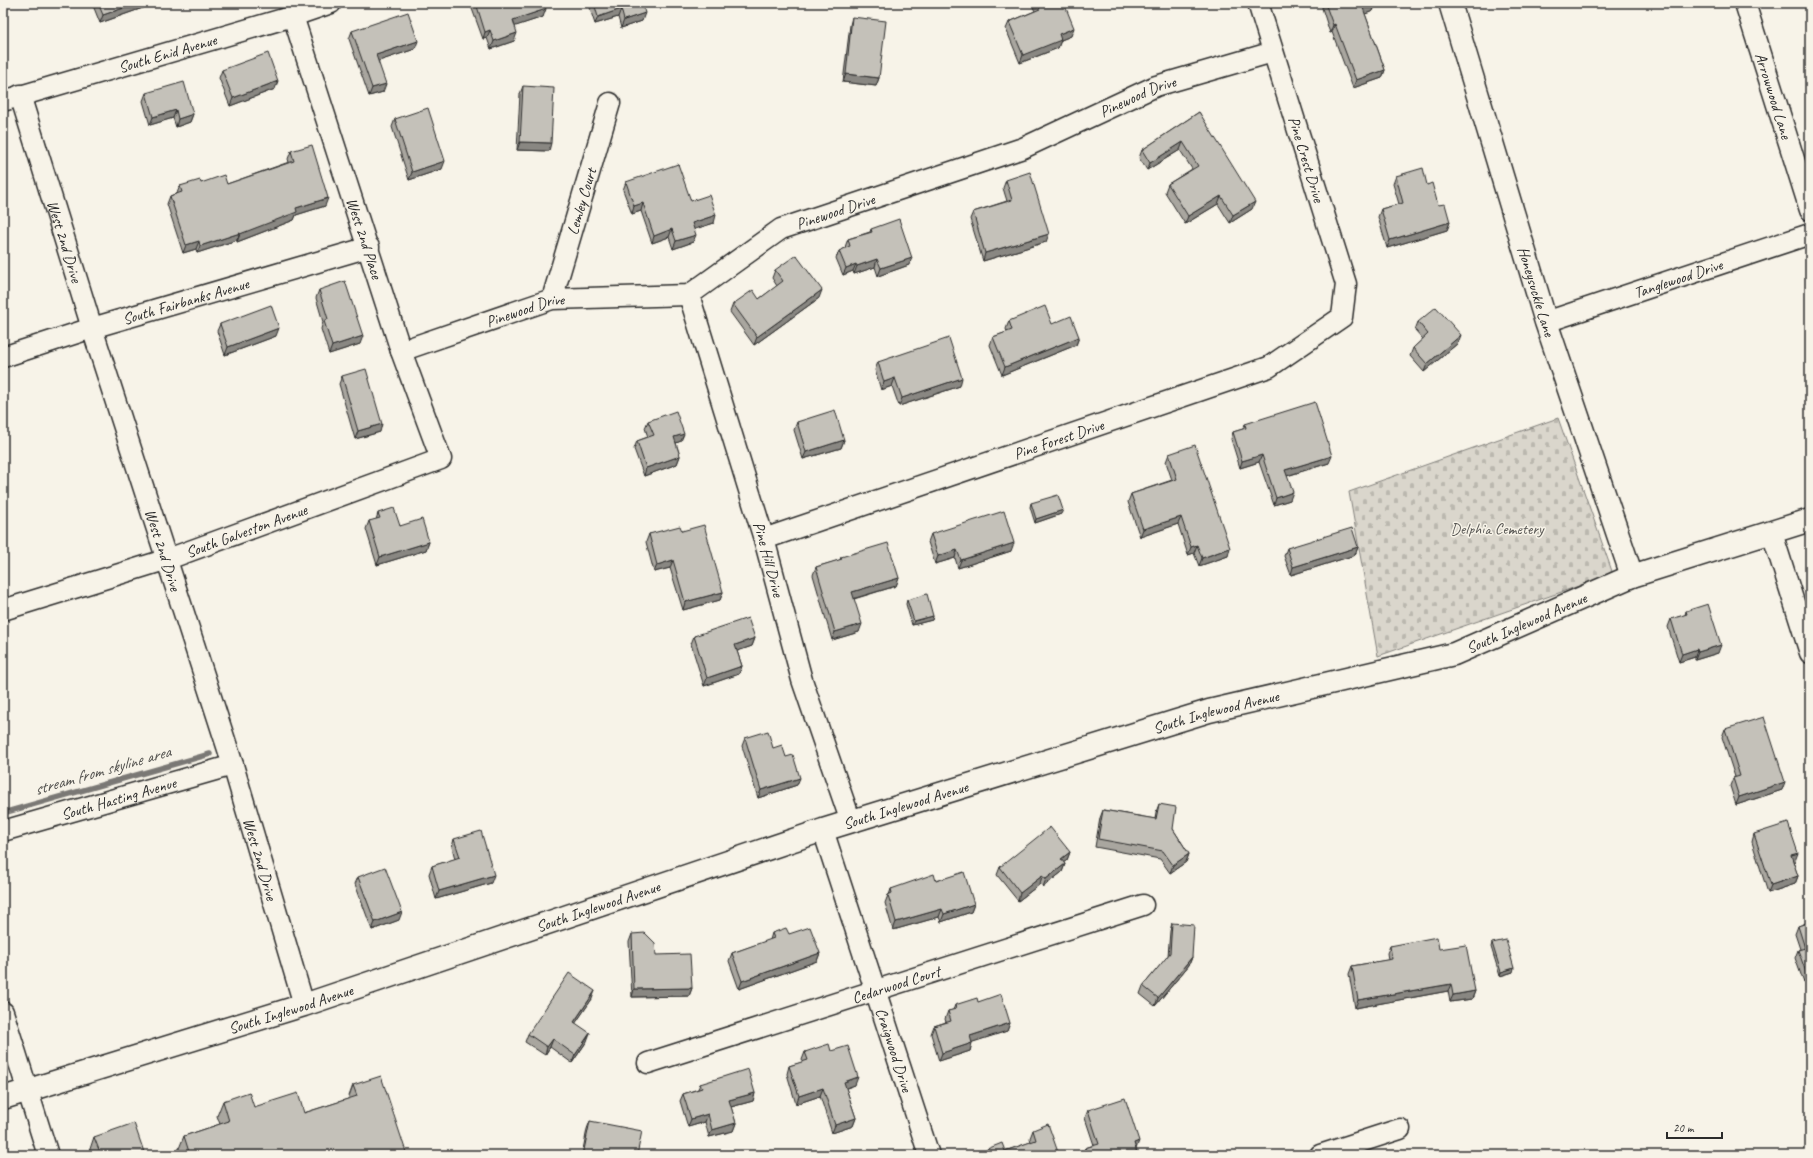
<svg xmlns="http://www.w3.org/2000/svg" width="1813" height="1158" font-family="Caveat,sans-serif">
	<defs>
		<pattern id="cemetery-stones" width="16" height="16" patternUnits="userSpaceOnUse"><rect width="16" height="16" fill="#dad6cc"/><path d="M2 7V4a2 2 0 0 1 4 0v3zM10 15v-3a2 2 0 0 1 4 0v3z" fill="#bbb8af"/></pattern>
	</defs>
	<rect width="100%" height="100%" fill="#f7f3e8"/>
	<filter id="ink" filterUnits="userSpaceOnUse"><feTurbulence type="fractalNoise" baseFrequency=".025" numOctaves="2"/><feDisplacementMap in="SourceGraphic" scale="8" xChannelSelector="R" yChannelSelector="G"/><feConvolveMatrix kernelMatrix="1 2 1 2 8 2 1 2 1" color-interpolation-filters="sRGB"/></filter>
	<g filter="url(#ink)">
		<!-- cemetery -->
		<path fill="url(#cemetery-stones)" stroke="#82807c" d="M1558,418L1613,574L1378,656L1349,492Z"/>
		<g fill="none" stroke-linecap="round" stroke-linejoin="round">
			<!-- stream -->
			<path stroke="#7a7874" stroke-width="5.5" d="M3,813L210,754"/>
			<defs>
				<g id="minor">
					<path id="s1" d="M1745,3L1810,210"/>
					<path id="s2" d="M20,95L92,328L233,765L304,1005"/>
					<path id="s3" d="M3,101L293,16L331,3"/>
					<path id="s4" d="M689,295L764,539L802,680L851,822"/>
					<path id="s5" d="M552,299L610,103"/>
					<path id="s6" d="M1546,322L1810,234"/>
					<path id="s7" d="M401,351L552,299L689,295L781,229L1023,148L1156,86L1273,52"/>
					<path id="s8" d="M3,357L92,328L369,247"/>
					<path d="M1772,533L1810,653"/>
					<path id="s9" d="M764,539L1269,367L1342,317L1346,284L1258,3"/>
					<path id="s10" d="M3,610L168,559L441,459L401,351L293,16"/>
					<path id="s11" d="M823,830L929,1155"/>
					<path id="s12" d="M3,831L233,765"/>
					<path d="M3,1012L48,1155"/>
					<path id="s13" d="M648,1063L1143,905"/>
					<path d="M1320,1155L1400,1129"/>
				</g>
				<g id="tertiary">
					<path id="s14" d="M1450,3L1546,322L1632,576"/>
					<path id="s15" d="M3,1098L304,1005L823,830L1209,711L1454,654L1632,576L1810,520"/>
				</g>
			</defs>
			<!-- minor casing -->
			<use href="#minor" stroke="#2b2b2b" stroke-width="23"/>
			<!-- tertiary casing -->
			<use href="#tertiary" stroke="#2b2b2b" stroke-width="25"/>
			<!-- minor -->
			<use href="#minor" stroke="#f7f3e8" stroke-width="20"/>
			<!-- tertiary -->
			<use href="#tertiary" stroke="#f7f3e8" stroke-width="22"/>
		</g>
		<!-- wall -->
		<path fill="#a9a69f" stroke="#2b2b2b" d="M92,3H155L154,4L100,23Z
			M472,3H544L543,17L515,26L514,41L491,49L487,38L483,39L471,6Z
			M592,3H594L654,5L643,8L642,21L621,28L618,17L595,24L590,9Z
			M1031,3H1064L1071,36L1061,40L1058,48L1020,63L1006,29L1009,22L1035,11Z
			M1323,3H1376L1373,11L1365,14L1385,70L1382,78L1353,88L1332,32L1330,33L1322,8Z
			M852,17L879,78L876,86L843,82L850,25Z
			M352,31L415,49L378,61L383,92L369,96L349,39Z
			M222,70L275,89L230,106L219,78Z
			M523,86L549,151L517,150L520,94Z
			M146,93L193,114L190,122L176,127L173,118L150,125L143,101Z
			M1199,112L1252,209L1230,223L1218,204L1185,224L1165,192L1168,184L1192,169L1180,150L1147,170L1139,158L1142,150Z
			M395,119L442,169L409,180L392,127Z
			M291,151L325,206L296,215L294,220L237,242V240L197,253L196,249L183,253L167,204L170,196L177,193L180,186L201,183L227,184L289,162L288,159Z
			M1396,176L1427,185L1438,205L1450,222L1447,230L1387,248L1378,217L1381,209L1399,204L1393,184Z
			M1006,180L1046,242L983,261L970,219L973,212L1007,201L1003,188Z
			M626,182L691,201L714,223L694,229L693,242L673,249L669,237L652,243L641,211L632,214L623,190Z
			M871,229L909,265L878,276L875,267L854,274L853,271L843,275L836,258L839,251L846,248L845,247L848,239L870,232Z
			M775,270L819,298L754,345L730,312L733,304L759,299L777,286L772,278Z
			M319,290L360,344L329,354L321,329L323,322L316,298Z
			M1009,321L1079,337L1076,345L1002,375L990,345L993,337L1007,332L1006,329Z
			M1418,322L1458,343L1424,372L1410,356L1413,348L1423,339L1415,330Z
			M220,324L276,336L225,355L217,331Z
			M878,362L960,386L899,406L892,386L881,390L875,370Z
			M342,376L380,432L355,439L339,384Z
			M648,421L681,441L676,443L680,456L677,464L644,476L634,449L637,441L648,437L645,428Z
			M797,422L844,440L841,448L803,459L794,430Z
			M1245,424L1329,463L1287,476L1290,500L1274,505L1259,462L1240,468L1231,439L1233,432L1243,429Z
			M1169,454L1228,556L1199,566L1194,553L1188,555L1178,524L1140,537L1128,502L1131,494L1172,480L1166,462Z
			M1031,503L1061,514L1035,523L1030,507Z
			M378,513L429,542L426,550L377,565L366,529L369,521L376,520Z
			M682,531L723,592L720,600L683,610L670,568L654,572L646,542L649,534Z
			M931,534L1011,551L958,568L955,558L935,564L928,542Z
			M1358,547L1355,555L1291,575L1284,556L1287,548Z
			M841,557L899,578L896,586L854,599L859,632L832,640L813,575L816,567L840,560Z
			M907,600L933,616L932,620L912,625L906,604Z
			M1686,611L1718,653L1695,660V657L1679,662L1668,627L1671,619L1685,615Z
			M694,636L755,638L752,646L737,651L742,666L739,674L704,686L691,644Z
			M1725,729L1782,790L1736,805L1730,786L1733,778L1735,777L1722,737Z
			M745,738L773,748L786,757L797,785L758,798L742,746Z
			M1159,804L1173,829L1189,854L1186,862L1170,873L1160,859L1095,847L1100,818L1103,810L1155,819L1156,812Z
			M1754,834L1795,861L1793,862L1798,876L1795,884L1768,893L1752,842Z
			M454,839L491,883L436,899L429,874L432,866L455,859L452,847Z
			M1070,852L1067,860L1063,863L1065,864L1062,872L1043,887L1040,884L1018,901L997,875L1000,867Z
			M358,877L399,920L372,930L355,884Z
			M936,881L974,904L971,912L941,922L939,917L893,930L885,903L888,895H889L891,889Z
			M1810,922V981L1804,983L1795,958L1798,950L1800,949L1795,934L1798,926Z
			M1172,923L1192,957L1189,965L1155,1006L1140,994L1143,986L1168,956L1170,931Z
			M772,933L789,934L820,953L817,961L739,989L729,961L732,953L770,940Z
			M632,934L692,988L689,996L632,997L629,942Z
			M1492,943L1513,972L1500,976L1491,947Z
			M1390,946L1439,949L1475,991L1472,999L1450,1002L1448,991L1355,1008L1349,974L1352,966L1388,960L1387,953Z
			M592,999L575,1023L587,1041L572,1063L550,1047L545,1055L525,1042L528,1034Z
			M978,1002L1010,1023L1007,1031L972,1042L970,1051L939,1061L931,1034L934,1026L946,1022L945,1019L948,1011L953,1010L955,1005Z
			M831,1051L855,1085L846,1088L856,1118L853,1126L832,1133L820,1096L796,1104L787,1074L789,1066L803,1062L802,1060L805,1052Z
			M700,1084L755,1093L753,1101L731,1107L736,1123L733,1131L709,1137L705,1122L688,1127L680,1101L683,1094L698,1089Z
			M353,1085L407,1155H180L178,1151L184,1136L220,1124L217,1116L223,1101L254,1107L304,1113L348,1099Z
			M1088,1110L1136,1149V1155H1082L1085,1148L1094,1145L1085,1118Z
			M590,1121L637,1155H582L587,1129Z
			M1033,1130L1059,1155H985L987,1149L1005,1151L1031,1142L1030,1138Z
			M94,1137L145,1155H90L89,1152Z"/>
		<!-- shaded-wall -->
		<path fill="#898782" stroke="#2b2b2b" d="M138,3H155L154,4L100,23L103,15Z
			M641,3H655L654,5L638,9Z
			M1376,3L1373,11L1360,16L1363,8Z
			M546,9L543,17L510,28L513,20Z
			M621,9L618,17L595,24L598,17Z
			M645,13L642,21L621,28L624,20Z
			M1335,24L1332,32L1330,33L1333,25Z
			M1074,28L1071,36L1061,40L1058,48L1020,63L1023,55L1059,34Z
			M490,30L487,38L483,39L485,32Z
			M517,33L514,41L491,49L494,41Z
			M418,41L415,49L373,63L376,55Z
			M1385,70L1382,78L1353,88L1356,80Z
			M846,74L879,78L876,86L843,82Z
			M278,81L275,89L230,106L233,98Z
			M386,84L383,92L369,96L372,88Z
			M176,110L173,118L150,125L153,117Z
			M193,114L190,122L176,127L178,119Z
			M520,142L551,143L549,151L517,150Z
			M1183,142L1180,150L1147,170L1150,163Z
			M445,161L442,169L409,180L412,172Z
			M1221,196L1218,204L1185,224L1188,216Z
			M328,198L325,206L296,215L294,220L237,242L240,234L296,208Z
			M1255,202L1252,209L1230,223L1233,215Z
			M643,203L641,211L632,214L634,206Z
			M716,215L714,223L689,231L692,223Z
			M1450,222L1447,230L1387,248L1390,240Z
			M672,229L669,237L652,243L654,236Z
			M240,233L237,240L197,253L200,246Z
			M1049,234L1046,242L983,261L985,253Z
			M696,235L693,242L673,249L676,241Z
			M199,241L196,249L183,253L186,245Z
			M912,258L909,265L878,276L881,268Z
			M877,259L875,267L854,274L857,266Z
			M856,264L853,271L843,275L846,268Z
			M822,290L819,298L754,345L757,337Z
			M279,328L276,336L225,355L228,347Z
			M1461,335L1458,343L1424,372L1427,364Z
			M363,336L360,344L329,354L332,346Z
			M1079,337L1076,345L1002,375L1005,367Z
			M895,378L892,386L881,390L884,382Z
			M962,378L960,386L899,406L902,398Z
			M382,424L380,432L355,439L358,431Z
			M684,434L681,441L671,445L674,437Z
			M844,440L841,448L803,459L806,452Z
			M1262,455L1259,462L1240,468L1242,461Z
			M680,456L677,464L644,476L646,468Z
			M1332,456L1329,463L1283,477L1285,470Z
			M1293,492L1290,500L1274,505L1276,498Z
			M1063,510L1061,514L1035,523L1036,519Z
			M1181,517L1178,524L1140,537L1143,529Z
			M429,542L426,550L377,565L380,557Z
			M1014,543L1011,551L958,568L961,560Z
			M1197,545L1194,553L1188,555L1191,547Z
			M1358,547L1355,555L1291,575L1293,567Z
			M1230,548L1228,556L1199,566L1202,558Z
			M957,550L955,558L935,564L938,556Z
			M673,560L670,568L654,572L657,565Z
			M899,578L896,586L849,600L852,592Z
			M723,592L720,600L683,610L685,602Z
			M933,616L932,620L912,625L914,621Z
			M862,624L859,632L832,640L835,632Z
			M755,638L752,646L732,653L735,645Z
			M1721,645L1718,653L1695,660L1698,652Z
			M1697,649L1695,657L1679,662L1682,654Z
			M742,666L739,674L704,686L707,678Z
			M800,778L797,785L758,798L761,790Z
			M1785,782L1782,790L1736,805L1739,797Z
			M1070,852L1067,860L1058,867L1061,859Z
			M1798,853L1795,861L1788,863L1791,855Z
			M1189,854L1186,862L1170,873L1173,865Z
			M1065,864L1062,872L1043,887L1046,879Z
			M494,875L491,883L436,899L439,891Z
			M1042,876L1040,884L1018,901L1020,893Z
			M1798,876L1795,884L1768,893L1771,885Z
			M974,904L971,912L941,922L944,914Z
			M942,909L939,917L893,930L896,922Z
			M402,912L399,920L372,930L375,922Z
			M820,953L817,961L739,989L742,981Z
			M1192,957L1189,965L1155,1006L1158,998Z
			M1514,968L1513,972L1500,976L1501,972Z
			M1810,974V981L1804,983L1807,975Z
			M1451,984L1448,991L1355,1008L1358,1000Z
			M692,988L689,996L632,997L634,989Z
			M595,991L592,999L571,1030L574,1022Z
			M1475,991L1472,999L1450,1002L1453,995Z
			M1010,1023L1007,1031L967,1044L970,1036Z
			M590,1033L587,1041L572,1063L575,1055Z
			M553,1039L550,1047L545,1055L547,1047Z
			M972,1043L970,1051L939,1061L942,1053Z
			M858,1077L855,1085L841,1090L844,1082Z
			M823,1088L820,1096L796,1104L799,1096Z
			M755,1093L753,1101L727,1108L729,1100Z
			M708,1114L705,1122L688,1127L691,1119Z
			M856,1118L853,1126L832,1133L835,1125Z
			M736,1123L733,1131L709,1137L712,1130Z
			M1139,1141L1136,1149L1134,1143Z"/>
		<!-- building -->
		<path fill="#c4c1b9" stroke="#2b2b2b" d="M98,3H138L103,15Z
			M476,3H544L546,9L513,20L517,33L494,41L490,30L485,32Z
			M594,3H642L645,13L624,20L621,9L598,17Z
			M1037,3H1064L1074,28L1059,34L1061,40L1023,55L1009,22L1040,9Z
			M1325,3H1376L1363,8L1385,70L1356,80L1335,24L1333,25Z
			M408,12L418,41L376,55L386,84L372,88L352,31Z
			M852,17L886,21L879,78L846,74Z
			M268,53L278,81L233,98L222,70Z
			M184,82L193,114L178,119L176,110L153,117L146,93Z
			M523,86L554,88L551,143L520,142Z
			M428,108L445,161L412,172L395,119Z
			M1199,112L1255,202L1233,215L1221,196L1188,216L1168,184L1198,166L1183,142L1150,163L1142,150Z
			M312,145L328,198L296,208L297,212L240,234V233L200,246L199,241L186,245L170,196L182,192L180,186L200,180L201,183L224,175L227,184L294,161L291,151Z
			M678,164L691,201L709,195L716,215L692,223L696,235L676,241L672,229L654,236L643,203L634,206L626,182Z
			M1423,168L1427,185L1432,183L1438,205L1445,204L1450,222L1390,240L1381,209L1403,203L1396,176Z
			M1030,172L1049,234L985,253L973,212L1012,200L1006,180Z
			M899,219L912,258L881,268L877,259L857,266L856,264L846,268L839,251L850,246L848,239L872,232L871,229Z
			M796,255L822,290L757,337L733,304L753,290L759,299L783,281L775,270Z
			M345,281L363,336L332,346L324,321L328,319L319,290Z
			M271,305L279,328L228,347L220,324Z
			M1045,306L1052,324L1071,316L1079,337L1005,367L993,337L1012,330L1009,321Z
			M1436,307L1461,335L1427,364L1413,348L1428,334L1418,322Z
			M949,338L962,378L902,398L895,378L884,382L878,362Z
			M366,369L382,424L358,431L342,376Z
			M1315,402L1332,456L1285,470L1293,492L1276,498L1262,455L1242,461L1233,432L1246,428L1245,424Z
			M835,410L844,440L806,452L797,422Z
			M676,411L684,434L674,437L680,456L646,468L637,441L654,435L648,421Z
			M1195,445L1230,548L1202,558L1197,545L1191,547L1181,517L1143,529L1131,494L1177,479L1169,454Z
			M1058,495L1063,510L1036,519L1031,503Z
			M394,508L400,526L422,519L429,542L380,557L369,521L380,518L378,513Z
			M1004,511L1014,543L961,560L957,550L938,556L931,534Z
			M704,525L723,592L685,602L673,560L657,565L649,534L680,526L682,531Z
			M1352,528L1358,547L1293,567L1287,548Z
			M888,543L899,578L852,592L862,624L835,632L816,567L842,559L841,557Z
			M927,594L933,616L914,621L907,600Z
			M1708,604L1721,645L1698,652L1697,649L1682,654L1671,619L1687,614L1686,611Z
			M748,618L755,638L735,645L742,666L707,678L694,636Z
			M1764,717L1785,782L1739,797L1733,778L1740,776L1725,729Z
			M768,731L773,748L782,745L786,757L793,755L800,778L761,790L745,738Z
			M1159,804L1176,807L1173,829L1189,854L1173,865L1163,851L1098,839L1103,810L1156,819Z
			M1788,823L1798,853L1791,855L1798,876L1771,885L1754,834Z
			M1050,827L1070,852L1061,859L1065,864L1046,879L1042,876L1020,893L1000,867Z
			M481,831L494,875L439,891L432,866L460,857L454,839Z
			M385,867L402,912L375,922L358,877Z
			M964,872L974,904L944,914L942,909L896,922L888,895L892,893L891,889L934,874L936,881Z
			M1810,922V974L1807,975L1798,950L1805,948L1798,926Z
			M1172,923L1194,925L1192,957L1158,998L1143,986L1170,953Z
			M810,927L820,953L742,981L732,953L774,938L772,933L786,928L789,934Z
			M645,933L655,943L656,955L690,954L692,988L634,989L632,934Z
			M1437,937L1439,949L1466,945L1475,991L1453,995L1451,984L1358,1000L1352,966L1392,959L1390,946Z
			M1506,940L1514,968L1501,972L1492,943Z
			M569,973L595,991L574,1022L590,1033L575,1055L553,1039L547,1047L528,1034Z
			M1001,994L1010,1023L970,1036L972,1043L942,1053L934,1026L951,1021L948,1011L956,1009L955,1005L977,998L978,1002Z
			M829,1044L831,1051L848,1046L858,1077L844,1082L856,1118L835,1125L823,1088L799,1096L789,1066L808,1060L805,1052Z
			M748,1069L755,1093L729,1100L736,1123L712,1130L708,1114L691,1119L683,1094L702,1088L700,1084Z
			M381,1076L407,1155H190L184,1136L229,1121L223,1101L249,1092L254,1107L298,1093L304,1113L357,1096L353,1085Z
			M1125,1098L1139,1141L1134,1143L1137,1153L1130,1155H1087L1085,1148L1099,1144L1088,1110Z
			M590,1121L642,1131L637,1155H583Z
			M134,1123L145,1155H101L94,1137Z
			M1048,1124L1059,1155H989L987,1149L1002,1143L1005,1151L1036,1140L1033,1130Z"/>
	</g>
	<g text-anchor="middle" stroke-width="3" stroke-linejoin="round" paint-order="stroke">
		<!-- street labels -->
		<g font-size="16" fill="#2b2b2b" stroke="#f7f3e8">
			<text dy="6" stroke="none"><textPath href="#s3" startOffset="171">South Enid Avenue</textPath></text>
			<text dy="6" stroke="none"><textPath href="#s1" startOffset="97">Arrowwood Lane</textPath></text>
			<text dy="6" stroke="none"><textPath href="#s7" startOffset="791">Pinewood Drive</textPath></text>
			<text transform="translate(1307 159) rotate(73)" y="6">Pine Crest Drive</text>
			<text dy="6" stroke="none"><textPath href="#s5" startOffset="102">Lemley Court</textPath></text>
			<text dy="6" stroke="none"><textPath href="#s7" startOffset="467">Pinewood Drive</textPath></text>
			<text transform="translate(365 238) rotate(72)" y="6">West 2nd Place</text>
			<text dy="6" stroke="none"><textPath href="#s2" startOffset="153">West 2nd Drive</textPath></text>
			<text dy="6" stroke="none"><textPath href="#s6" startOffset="139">Tanglewood Drive</textPath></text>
			<text dy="6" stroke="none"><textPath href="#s14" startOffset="301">Honeysuckle Lane</textPath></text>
			<text dy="6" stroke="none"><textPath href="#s8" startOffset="191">South Fairbanks Avenue</textPath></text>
			<text dy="6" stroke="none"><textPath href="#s7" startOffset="131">Pinewood Drive</textPath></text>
			<text dy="6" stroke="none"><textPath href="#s9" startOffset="311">Pine Forest Drive</textPath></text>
			<text dy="6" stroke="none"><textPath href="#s10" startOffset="256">South Galveston Avenue</textPath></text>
			<text dy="6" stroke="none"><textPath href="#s2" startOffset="477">West 2nd Drive</textPath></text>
			<text dy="6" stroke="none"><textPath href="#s4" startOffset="276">Pine Hill Drive</textPath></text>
			<text dy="6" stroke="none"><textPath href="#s15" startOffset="1597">South Inglewood Avenue</textPath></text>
			<text dy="6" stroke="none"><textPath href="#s15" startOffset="1273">South Inglewood Avenue</textPath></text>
			<text dy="6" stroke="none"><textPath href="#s12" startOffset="120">South Hasting Avenue</textPath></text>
			<text dy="6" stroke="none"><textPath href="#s15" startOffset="949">South Inglewood Avenue</textPath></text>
			<text dy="6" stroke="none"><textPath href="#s2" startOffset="801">West 2nd Drive</textPath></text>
			<text dy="6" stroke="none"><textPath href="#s15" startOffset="625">South Inglewood Avenue</textPath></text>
			<text dy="6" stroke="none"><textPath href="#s13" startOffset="260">Cedarwood Court</textPath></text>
			<text dy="6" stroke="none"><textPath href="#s15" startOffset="301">South Inglewood Avenue</textPath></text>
			<text dy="6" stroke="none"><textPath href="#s11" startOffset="231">Craigwood Drive</textPath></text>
		</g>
		<!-- park labels -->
		<g font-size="16" fill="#575653" stroke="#f7f3e8">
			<text x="1497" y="534">Delphia Cemetery</text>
		</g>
		<!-- water labels -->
		<g font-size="17" font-style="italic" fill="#53524f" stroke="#f7f3e8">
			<text transform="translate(102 770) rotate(-16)" y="6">stream from skyline area</text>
		</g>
	</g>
	<!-- margin -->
	<rect width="1813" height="1158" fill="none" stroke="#f7f3e8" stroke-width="16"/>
	<rect x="8" y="8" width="1797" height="1142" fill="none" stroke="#2b2b2b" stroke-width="1.5" filter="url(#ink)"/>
	<!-- scale -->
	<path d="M1667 1132v6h55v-6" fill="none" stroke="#2b2b2b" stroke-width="2"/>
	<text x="1673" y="1132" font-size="12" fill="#2b2b2b" stroke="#f7f3e8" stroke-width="3" paint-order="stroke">20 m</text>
</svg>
